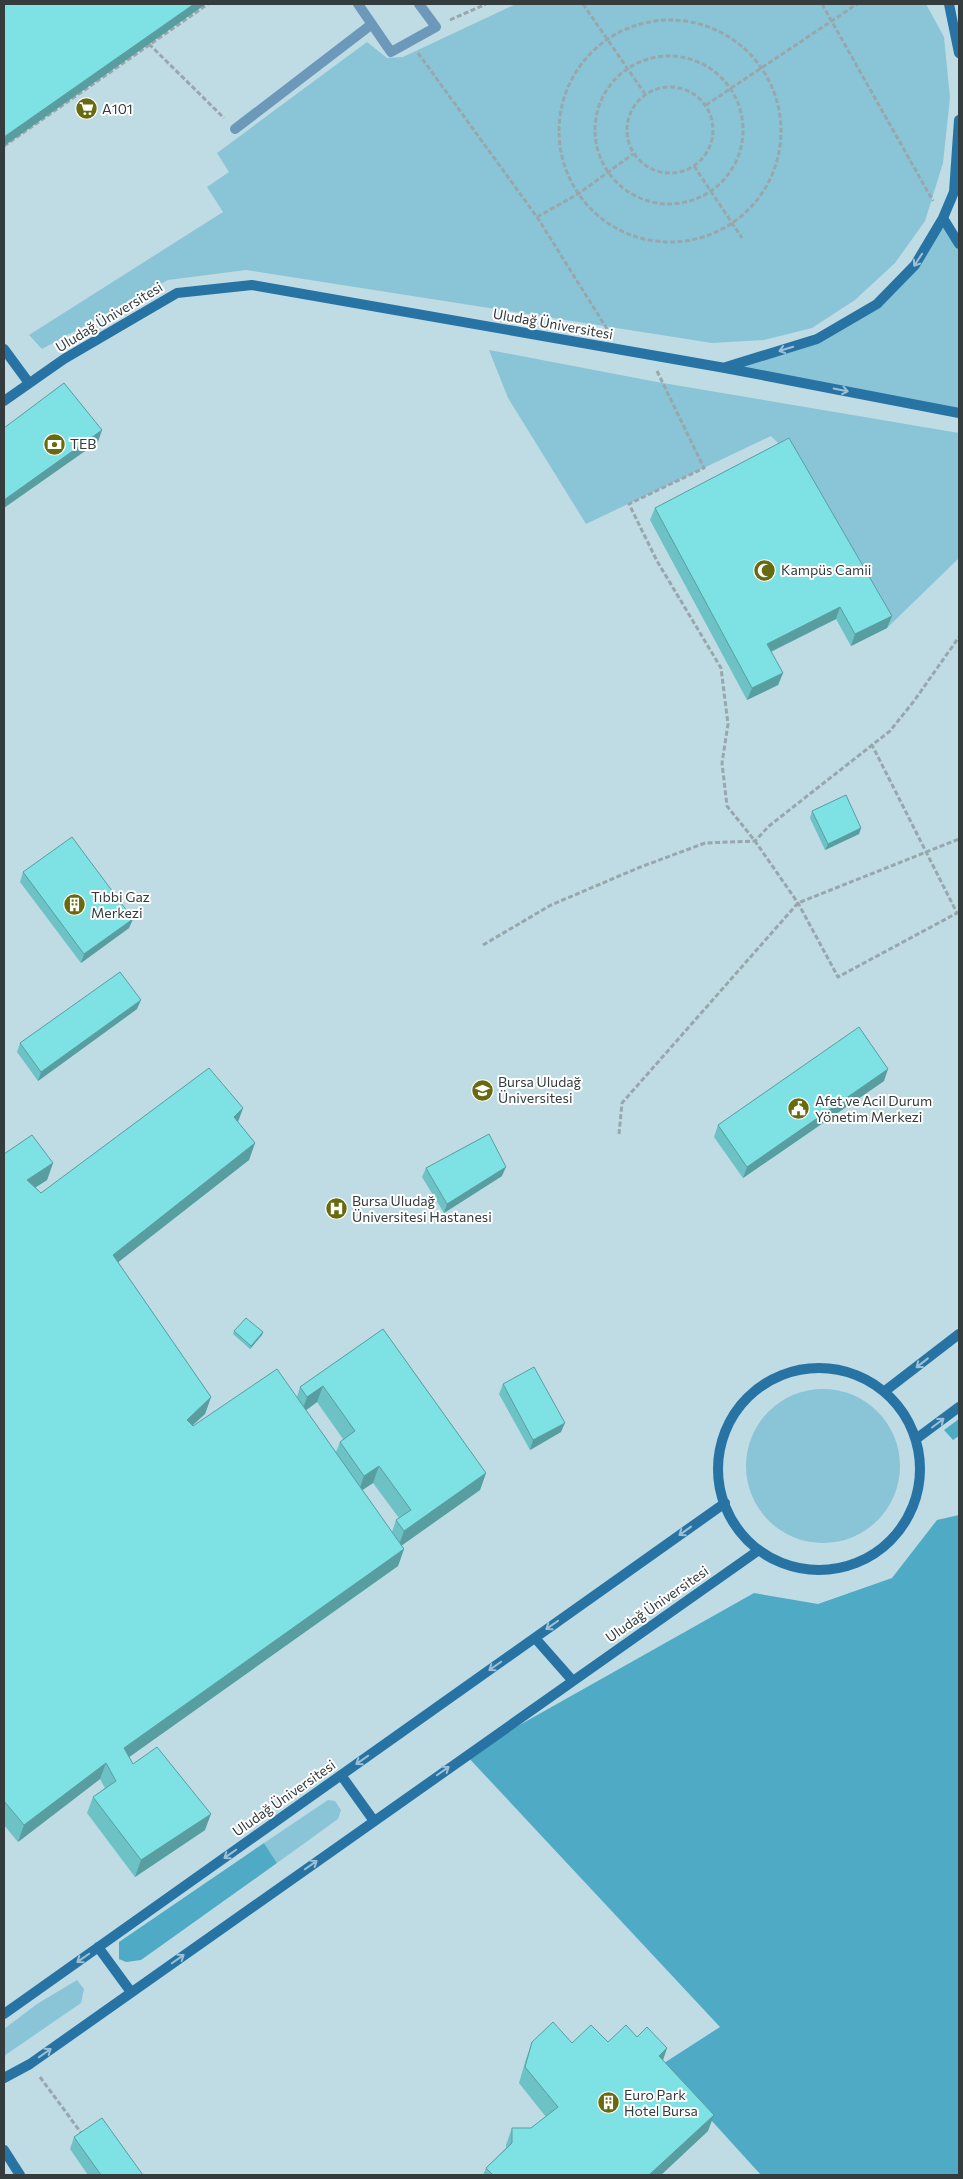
<svg xmlns="http://www.w3.org/2000/svg" width="963" height="2179" font-family="Commissioner,sans-serif">
	<rect width="100%" height="100%" fill="#d3e7ee"/>
	<!-- built -->
	<path fill="#bfdbe4" d="M4,4H959V2175H4Z"/>
	<!-- green -->
	<path fill="#8ac5d7" d="M516,4H926L944,37L950,98L943,163L925,221L895,263L855,300L812,328L764,340L712,343L246,270L168,280L42,349L29,335L223,212L207,187L229,172L217,153L367,42L387,58L403,57Z
		M943,218L959,244V413L725,368L817,339L877,304L915,265Z
		M489,350L657,382L959,433V558L887,628L785,450L771,436L586,524L508,398Z
		M746 1466a77 77 0 1 1 154 0a77 77 0 1 1-154 0Z
		M328,1800L335,1801L341,1810L338,1819L277,1863L264,1843Z
		M77,1980L84,1989L81,2003L4,2056V2029L37,2004Z"/>
	<!-- forest -->
	<path fill="#4fabc5" d="M959,1419V1436L953,1440L944,1430Z
		M959,1515V2175H761L661,2065L720,2027L466,1755L754,1593L818,1604L892,1578L937,1520Z
		M264,1843L277,1863L141,1960L126,1962L119,1959V1942Z"/>
	<g fill="none" stroke-linecap="round" stroke-linejoin="round">
		<!-- path -->
		<path stroke="#97a7ac" stroke-width="3" stroke-dasharray="5 2.5" stroke-linecap="butt" d="M583,4L645,94
			M822,4L933,201
			M450,20L486,4
			M559 131a111 111 0 1 1 222 0a111 111 0 1 1-222 0Z
			M149,44L224,118
			M418,53L537,217L609,332
			M595 130a74 74 0 1 1 148 0a74 74 0 1 1-148 0Z
			M627 130a43 43 0 1 1 86 0a43 43 0 1 1-86 0Z
			M706,105L857,4
			M4,146L208,4
			M694,166L742,238
			M537,217L578,194L633,154
			M657,371L704,468L629,504L657,561L721,668L728,724L722,763L727,806L755,841L798,903L838,977L957,913L872,745
			M483,945L551,905L638,868L705,843L755,841L769,826L890,731L914,701L959,637
			M619,1134L622,1103L798,903L959,839
			M40,2077L82,2134"/>
		<!-- lane -->
		<path stroke="#6c99ba" stroke-width="10" d="M358,4L391,52L436,27L419,4
			M235,129L372,24"/>
		<!-- secondary -->
		<path stroke="#2774a4" stroke-width="10" d="M949,4L959,53
			M943,218L959,244
			M4,349L29,383
			M726,367L817,339L877,304L915,265L943,218L954,192L959,120
			M4,401L64,359L177,293L252,285L725,368L959,413
			M718 1469a101 101 0 1 1 202 0a101 101 0 1 1-202 0Z
			M885,1391L959,1334
			M916,1439L959,1407
			M535,1638L572,1680
			M341,1775L374,1821
			M98,1947L131,1992
			M4,2014L725,1503
			M4,2078L30,2064L759,1550
			M4,2150L20,2175"/>
	</g>
	<!-- wall -->
	<path fill="#6cc2c5" fill-rule="evenodd" d="M655,508L892,616L887,628L851,646L836,619L771,652L783,673L778,685L747,700L650,520Z
		M812,811L861,828L859,834L825,850L810,818Z
		M23,872L133,919L129,928L81,963L20,882Z
		M137,1009L38,1081L17,1052L20,1043Z
		M884,1081L743,1178L714,1137L718,1125Z
		M243,1108L238,1122L255,1143L249,1160L118,1262L211,1397L205,1414L192,1425L193,1426L297,1397L300,1387L383,1329L486,1473L480,1490L401,1546L404,1549L398,1566L129,1757L133,1764L205,1830L135,1877L87,1813L93,1797L105,1788L100,1779L18,1842L4,1825V1154L53,1163L47,1180L35,1187L41,1193ZM317,1402L343,1439L340,1442L336,1452L306,1410ZM373,1483L399,1518L396,1520L392,1532L362,1490Z
		M426,1168L502,1176L444,1213L422,1177Z
		M234,1331L263,1332L262,1335L250,1349L233,1334Z
		M503,1384L561,1432L530,1450L499,1394Z
		M637,2037L667,2048L663,2061L708,2131L661,2175H483L486,2168L506,2148V2145L512,2128H531L546,2117L519,2083L526,2059L532,2042H608Z
		M74,2137L143,2175H88L70,2149Z"/>
	<!-- shaded-wall -->
	<path fill="#589ea0" d="M194,4H206L4,146V137Z
		M102,430L98,442L4,508V500Z
		M840,607L836,619L762,656L767,644Z
		M892,616L887,628L851,646L855,634Z
		M783,673L778,685L747,700L752,688Z
		M861,828L859,834L825,850L828,844Z
		M133,919L129,928L81,963L84,954Z
		M141,1000L137,1009L38,1081L41,1072Z
		M888,1069L884,1081L743,1178L747,1167Z
		M243,1108L237,1124L234,1117Z
		M255,1143L249,1160L107,1271L113,1255Z
		M53,1163L47,1180L21,1197L27,1180Z
		M506,1167L502,1176L444,1213L447,1204Z
		M263,1332L262,1335L250,1349L251,1346Z
		M323,1386L317,1402L301,1414L307,1397Z
		M211,1397L205,1414L181,1436L187,1420Z
		M565,1423L561,1432L530,1450L533,1440Z
		M379,1466L373,1483L358,1493L364,1476Z
		M486,1473L480,1490L398,1548L404,1531Z
		M404,1549L398,1566L118,1765L124,1748Z
		M106,1763L100,1779L18,1842L24,1825Z
		M211,1814L205,1830L135,1877L141,1860Z
		M667,2048L661,2065L659,2056Z
		M714,2115L708,2131L661,2175H649Z"/>
	<!-- building -->
	<path fill="#7ee2e5" stroke="#589ea0" d="M4,4H194L4,137Z
		M64,383L102,430L4,500V428Z
		M789,438L892,616L855,634L840,607L767,644L783,673L752,688L655,508Z
		M846,795L861,828L828,844L812,811Z
		M72,837L133,919L84,954L23,872Z
		M120,972L141,1000L41,1072L20,1043Z
		M859,1027L888,1069L747,1167L718,1125Z
		M209,1068L243,1108L234,1117L255,1143L113,1255L211,1397L187,1420L193,1426L277,1369L404,1549L124,1748L133,1764L157,1747L211,1814L141,1860L93,1797L116,1781L106,1763L24,1825L4,1801V1154L32,1135L53,1163L27,1180L41,1193Z
		M489,1134L506,1167L447,1204L426,1168Z
		M246,1318L263,1332L251,1346L234,1331Z
		M383,1329L486,1473L404,1531L396,1520L411,1510L379,1466L364,1476L340,1442L355,1431L323,1386L307,1397L300,1387Z
		M534,1367L565,1423L533,1440L503,1384Z
		M553,2022L572,2043L591,2025L608,2042L626,2025L637,2037L647,2027L667,2048L659,2056L714,2115L649,2175H493L486,2168L512,2143V2128H531L558,2107L525,2067L532,2042Z
		M102,2118L143,2175H101L74,2137Z"/>
	<!-- one-way arrows -->
	<defs><path id="oneway-shaft" d="M-6 0H5M1.5-3L5.5 0L1.5 3" fill="none" stroke-width="1.6" stroke-linecap="round" stroke-linejoin="round" transform="scale(1.25)"/></defs>
	<g stroke="#9ec0d6">
		<use href="#oneway-shaft" transform="translate(918 260) rotate(123)"/>
		<use href="#oneway-shaft" transform="translate(786 349) rotate(163)"/>
		<use href="#oneway-shaft" transform="translate(841 390) rotate(11)"/>
		<use href="#oneway-shaft" transform="translate(922 1363) rotate(142)"/>
		<use href="#oneway-shaft" transform="translate(938 1423) rotate(-37)"/>
		<use href="#oneway-shaft" transform="translate(685 1531) rotate(144)"/>
		<use href="#oneway-shaft" transform="translate(552 1625) rotate(145)"/>
		<use href="#oneway-shaft" transform="translate(495 1666) rotate(145)"/>
		<use href="#oneway-shaft" transform="translate(362 1760) rotate(145)"/>
		<use href="#oneway-shaft" transform="translate(443 1771) rotate(-35)"/>
		<use href="#oneway-shaft" transform="translate(230 1854) rotate(145)"/>
		<use href="#oneway-shaft" transform="translate(311 1865) rotate(-35)"/>
		<use href="#oneway-shaft" transform="translate(83 1958) rotate(145)"/>
		<use href="#oneway-shaft" transform="translate(178 1959) rotate(-35)"/>
		<use href="#oneway-shaft" transform="translate(45 2053) rotate(-35)"/>
	</g>
	<!-- icons -->
	<defs>
		<symbol id="supermarket-disc" viewBox="-11 -11 22 22"><circle r="9.5" fill="#676b0d" stroke="#fff"/><path d="M-6-5.5h2.5l.6 2H6L4.5 2H-2.5L-4.4-4H-6ZM-1.5 3.2a1.3 1.3 0 1 0 .1 0ZM3 3.2a1.3 1.3 0 1 0 .1 0Z" fill="#fff"/></symbol>
		<symbol id="bank-disc" viewBox="-11 -11 22 22"><circle r="9.5" fill="#676b0d" stroke="#fff"/><path d="M-6-4H6V4H-6ZM0-2.3a2.3 2.3 0 1 0 0 4.6a2.3 2.3 0 1 0 0-4.6Z" fill="#fff"/></symbol>
		<symbol id="mosque-disc" viewBox="-11 -11 22 22"><circle r="9.5" fill="#676b0d" stroke="#fff"/><path d="M3.5-4.9A6 6 0 1 0 3.5 4.9A5 5 0 1 1 3.5-4.9Z" fill="#fff"/></symbol>
		<symbol id="building-disc" viewBox="-11 -11 22 22"><circle r="9.5" fill="#676b0d" stroke="#fff"/><path d="M-4-6H4V6H1V3H-1V6H-4ZM-2.5-4.3h1.7v1.8h-1.7ZM.8-4.3h1.7v1.8H.8ZM-2.5-1h1.7V.8h-1.7ZM.8-1h1.7V.8H.8Z" fill="#fff"/></symbol>
		<symbol id="university-disc" viewBox="-11 -11 22 22"><circle r="9.5" fill="#676b0d" stroke="#fff"/><path d="M0-5L7-2L0 1L-7-2ZM-4 1L0 2.5L4 1V4Q0 6-4 4Z" fill="#fff"/></symbol>
		<symbol id="civic-disc" viewBox="-11 -11 22 22"><circle r="9.5" fill="#676b0d" stroke="#fff"/><path d="M-.6-6.5H3V-4.5H.6V-3L4-1V1h2V6H-6V1h2V-1L-.6-3ZM-1.2 2.5V6h2.4V2.5Z" fill="#fff"/></symbol>
		<symbol id="hospital-disc" viewBox="-11 -11 22 22"><circle r="9.5" fill="#676b0d" stroke="#fff"/><path d="M-5-5h3v3.5h4V-5h3V5h-3V1.5h-4V5h-3Z" fill="#fff"/></symbol>
	</defs>
	<g fill-rule="evenodd">
		<use href="#supermarket-disc" x="74" y="96" width="25" height="25"/>
		<use href="#bank-disc" x="42" y="432" width="25" height="25"/>
		<use href="#mosque-disc" x="752" y="558" width="25" height="25"/>
		<use href="#building-disc" x="62" y="892" width="25" height="25"/>
		<use href="#university-disc" x="470" y="1078" width="25" height="25"/>
		<use href="#civic-disc" x="786" y="1096" width="25" height="25"/>
		<use href="#hospital-disc" x="324" y="1196" width="25" height="25"/>
		<use href="#building-disc" x="596" y="2090" width="25" height="25"/>
	</g>
	<g text-anchor="middle" stroke-width="4" stroke-linejoin="round" paint-order="stroke">
		<!-- poi labels -->
		<g font-size="14" fill="#343c3e" stroke="#fff" text-anchor="start">
			<text x="102" y="114">A101</text>
			<text x="70" y="449">TEB</text>
			<text x="781" y="575">Kampüs Camii</text>
			<text x="91" y="902">Tıbbi Gaz<tspan x="91" dy="16">Merkezi</tspan></text>
			<text x="498" y="1087">Bursa Uludağ<tspan x="498" dy="16">Üniversitesi</tspan></text>
			<text x="815" y="1106">Afet ve Acil Durum<tspan x="815" dy="16">Yönetim Merkezi</tspan></text>
			<text x="352" y="1206">Bursa Uludağ<tspan x="352" dy="16">Üniversitesi Hastanesi</tspan></text>
			<text x="624" y="2100">Euro Park<tspan x="624" dy="16">Hotel Bursa</tspan></text>
		</g>
		<!-- street labels -->
		<g font-size="14" fill="#343c3e" stroke="#fff">
			<text transform="translate(109 317) rotate(-31)" y="5">Uludağ Üniversitesi</text>
			<text transform="translate(553 324) rotate(10)" y="5">Uludağ Üniversitesi</text>
			<text transform="translate(657 1604) rotate(-35)" y="5">Uludağ Üniversitesi</text>
			<text transform="translate(284 1798) rotate(-35)" y="5">Uludağ Üniversitesi</text>
		</g>
	</g>
	<!-- border -->
	<rect width="963" height="2179" fill="none" stroke="#343c3e" stroke-width="10"/>
</svg>
